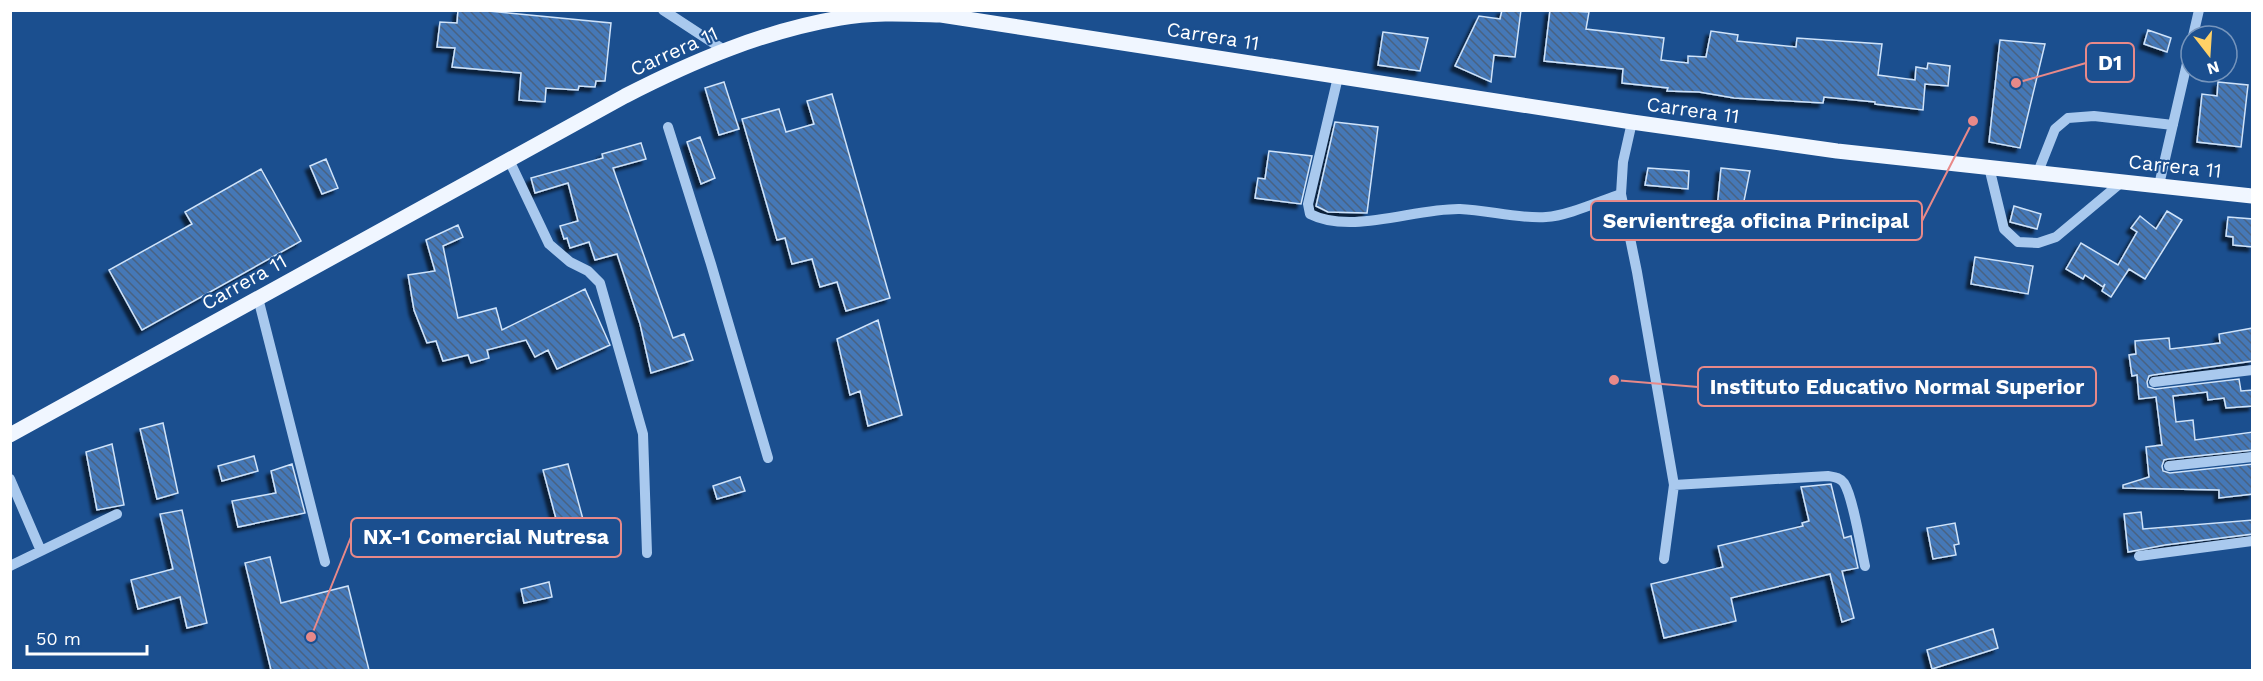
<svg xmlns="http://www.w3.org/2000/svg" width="2263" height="681" font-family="'Work Sans',sans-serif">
	<defs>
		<pattern id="building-back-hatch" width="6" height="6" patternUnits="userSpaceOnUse" patternTransform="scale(1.5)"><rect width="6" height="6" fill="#4478b7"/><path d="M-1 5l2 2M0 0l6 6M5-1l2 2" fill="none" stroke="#486282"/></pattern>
		<filter id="shadow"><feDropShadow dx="-4.5" dy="4.5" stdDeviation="1.5" flood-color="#0009"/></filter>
	</defs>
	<rect width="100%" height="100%" fill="#1b4f8f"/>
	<!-- building -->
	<path fill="url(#building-back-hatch)" stroke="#cfe3fa" stroke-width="1.5" filter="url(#shadow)" d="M458,10H479L611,23L605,81H596L595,87L579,86L578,90L546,88L545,102L519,100L521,73L452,67L455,48L437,47L440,22L457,23Z
		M1502,10H1521L1515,57L1494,55L1491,82L1455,66L1479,16L1500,19Z
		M1550,10L1589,12L1586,29L1664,38L1661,60L1688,63V56L1706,57L1711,31L1738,35L1737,41L1796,47L1797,38L1882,44L1878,75L1915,80L1916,67L1927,69L1928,63L1950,66L1948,86L1925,84L1923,110L1875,104V102L1824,97L1823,103L1734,98L1699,92L1667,91L1668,88L1622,83L1623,69L1544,61Z
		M2148,30L2171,38L2167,52L2144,44Z
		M1383,32L1428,38L1420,71L1378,65Z
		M2000,40L2045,44L2020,148L1989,142Z
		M724,82L739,129L719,135L705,88Z
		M2218,82L2248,85L2241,147L2197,142L2202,94L2217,96Z
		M832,94L890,298L846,311L837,282L820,287L812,259L792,264L785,238L777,240L742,119L779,109L786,132L814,124L807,101Z
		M1335,122L1378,127L1367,213L1328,212L1316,206Z
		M700,137L715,178L701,184L687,142Z
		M641,143L646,159L613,168L673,338L684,334L693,360L651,373L640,324L617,254L595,260L589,242L570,248L567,238L564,239L560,226L578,221L568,183L535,193L531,178L603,158L602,154Z
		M1269,151L1312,156L1301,204L1255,198L1258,178L1265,179Z
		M326,159L338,188L322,194L310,166Z
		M1648,168L1689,171L1688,189L1645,185Z
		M1721,168L1750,171L1742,211L1717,209Z
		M261,169L301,241L142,330L109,270L192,224L185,212Z
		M2014,206L2041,214L2037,229L2010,222Z
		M2167,211L2182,220L2145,279L2129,269L2111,297L2102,291L2105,284L2103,287L2085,275L2083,279L2066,269L2081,243L2118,265L2137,232L2131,228L2140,216L2156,229Z
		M2228,217L2253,219V247L2233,245V237L2226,236Z
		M458,225L463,237L443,246L458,318L496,308L502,330L585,289L610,345L557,369L548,350L535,357L526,340L487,350L489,358L471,363L468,355L443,361L436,341L427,343L414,310L408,275L435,271L426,240Z
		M1975,257L2033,266L2028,294L1971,284Z
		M878,320L902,415L868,426L860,391L850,395L837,339Z
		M2253,328V361L2153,375L2149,376L2147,382L2148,387L2155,389L2239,379L2241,391L2253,390V406L2226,408L2224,398L2208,400L2207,392L2173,396L2176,422L2193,420L2195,440L2253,432V450L2168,459L2164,460L2162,466L2163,471L2170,473L2253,464V494L2219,498V490L2123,488V485L2149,477L2146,447L2162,445L2156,397L2139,399L2137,375L2132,376L2129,355L2136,354L2135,341L2169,338L2170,349L2187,347L2220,343L2219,334Z
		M163,423L178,493L157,499L140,429Z
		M112,444L124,505L97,510L86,452Z
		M254,456L258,471L222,481L218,466Z
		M292,464L305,513L238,527L232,501L276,493L271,471Z
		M568,464L584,523L559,530L543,470Z
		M740,477L745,491L717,499L713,486Z
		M1831,484L1844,538L1851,536L1858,568L1842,571L1854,618L1842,622L1830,574L1731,598L1736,621L1664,638L1651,584L1723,567L1718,546L1803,526L1802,523L1809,521L1801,487Z
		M182,510L207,623L187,628L180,597L138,609L131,580L173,569L160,514Z
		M2141,512L2143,529L2253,520V534L2165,545L2128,552L2124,514Z
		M1955,523L1959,544L1954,545L1956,555L1933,559L1927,528Z
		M270,557L281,603L348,586L369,670H271L245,563Z
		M549,582L552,597L524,603L521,589Z
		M1993,629L1998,648L1932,669L1927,650Z"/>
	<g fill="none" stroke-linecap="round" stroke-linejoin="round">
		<!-- minor -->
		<path stroke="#a9c9ee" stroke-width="10" d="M663,10L724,50
			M2193,36L2199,10
			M1338,77L1308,204L1310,214C1351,235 1415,208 1460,209C1488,210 1518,219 1546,217C1567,216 1600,201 1621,194
			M1632,122L1623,162L1621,194L1637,272L1674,485L1828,476C1834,477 1840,477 1844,483C1853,497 1861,548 1865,566
			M668,127L711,264L768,458
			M509,160L549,244L570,262L588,271L600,283L643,434L647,553
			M1989,167L2004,229L2018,242L2038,243L2056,237L2123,181
			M2038,172L2055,129L2068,118L2094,116L2173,125
			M2159,185L2191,46
			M258,298L325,562
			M2154,382L2252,370
			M2169,466L2252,457
			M10,479L41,551
			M2139,556L2252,541
			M1664,559L1674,485
			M10,566L117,514"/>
		<!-- major -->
		<path stroke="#f0f6ff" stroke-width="15" d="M10,435L625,96C693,61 764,31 840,18C873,12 908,14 941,15L1632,122L1837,151L2252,196"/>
	</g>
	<g text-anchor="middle" stroke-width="4.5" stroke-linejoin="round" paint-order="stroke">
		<!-- street labels -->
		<g font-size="20" fill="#fff" stroke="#1b4f8f">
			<text transform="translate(1213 36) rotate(9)" y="7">Carrera 11</text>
			<text transform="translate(674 51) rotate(-24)" y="7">Carrera 11</text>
			<text transform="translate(1693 110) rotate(8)" y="7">Carrera 11</text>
			<text transform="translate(2175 166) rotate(6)" y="7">Carrera 11</text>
			<text transform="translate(244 282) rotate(-29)" y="7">Carrera 11</text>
		</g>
	</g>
	<!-- callouts -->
	<path fill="none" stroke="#e88989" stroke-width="2" d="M2016 83L2086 63M1973 121L1922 221M1614 380L1698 387M311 637L351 537"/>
	<g fill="#e88989" stroke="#1b4f8f" stroke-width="2">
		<circle cx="2016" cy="83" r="6"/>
		<circle cx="1973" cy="121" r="6"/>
		<circle cx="1614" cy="380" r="6"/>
		<circle cx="311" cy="637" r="6"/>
	</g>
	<g fill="#1b4f8f" stroke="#e88989" stroke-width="2">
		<rect x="2086" y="43" width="48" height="39" rx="6"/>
		<rect x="1591" y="201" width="331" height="39" rx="6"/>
		<rect x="1698" y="367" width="398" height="39" rx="6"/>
		<rect x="351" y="518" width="270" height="39" rx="6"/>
	</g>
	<g font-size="21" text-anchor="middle" font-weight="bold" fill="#fff">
		<text x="2110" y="70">D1</text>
		<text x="1756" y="228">Servientrega oficina Principal</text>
		<text x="1897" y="394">Instituto Educativo Normal Superior</text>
		<text x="486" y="544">NX-1 Comercial Nutresa</text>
	</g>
	<!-- border -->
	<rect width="2263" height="681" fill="none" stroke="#ffffff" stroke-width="24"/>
	<!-- north arrow -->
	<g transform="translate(2209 54) rotate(163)"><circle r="28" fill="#1b4f8f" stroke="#7695bc" stroke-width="1.5"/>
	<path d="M0-4.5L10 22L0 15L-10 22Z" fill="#ffd166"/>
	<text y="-9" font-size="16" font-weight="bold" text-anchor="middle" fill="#ffffff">N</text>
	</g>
	<!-- scale -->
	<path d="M27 645v9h120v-9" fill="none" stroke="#ffffff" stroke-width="3"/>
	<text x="36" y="645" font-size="18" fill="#ffffff" stroke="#1b4f8f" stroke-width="4.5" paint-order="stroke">50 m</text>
</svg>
